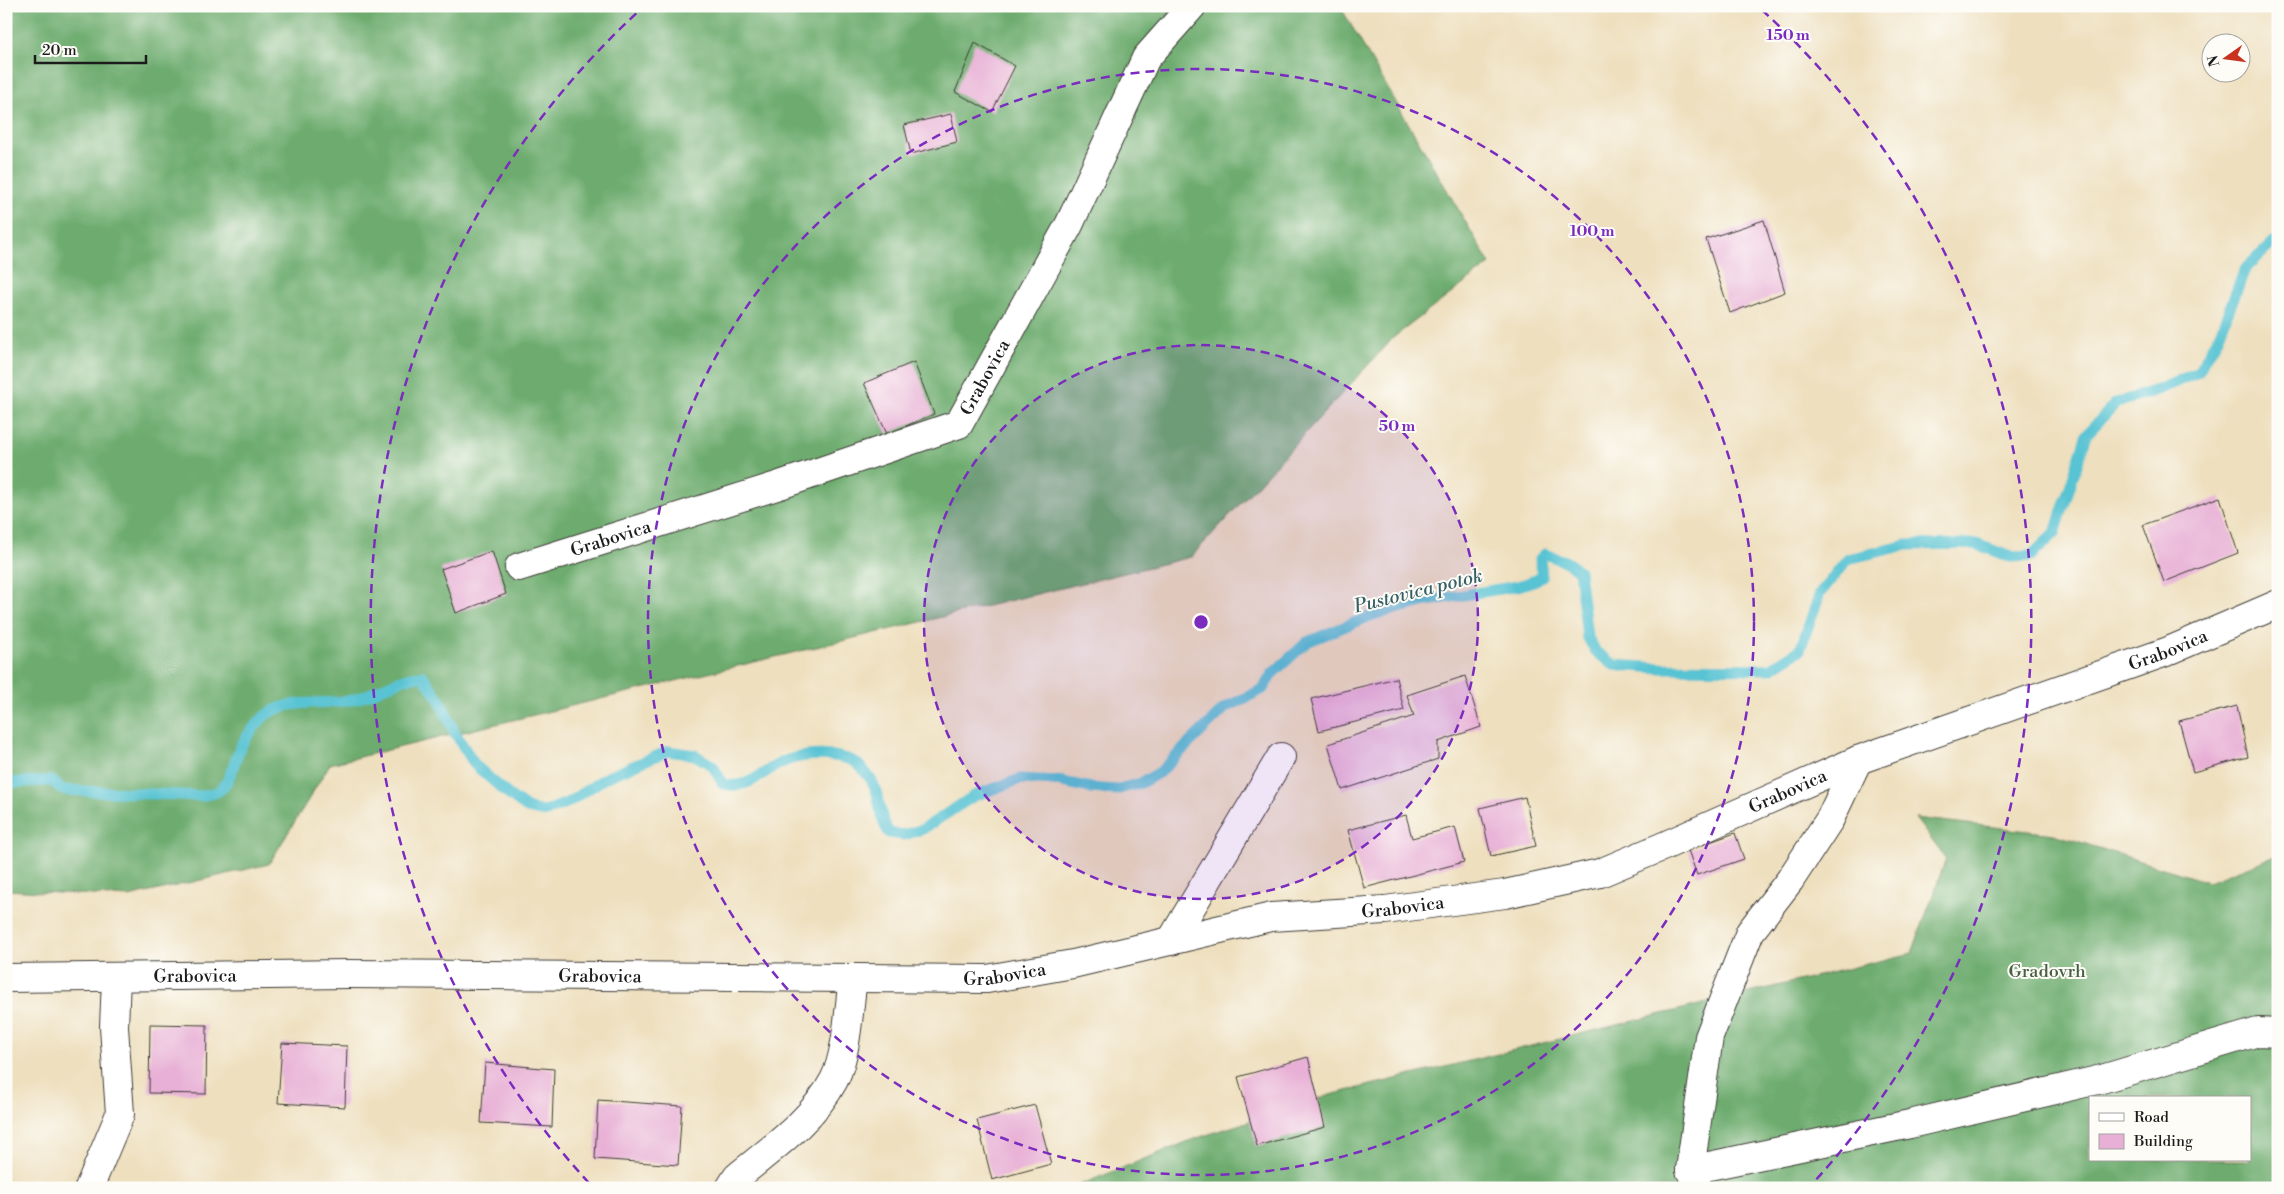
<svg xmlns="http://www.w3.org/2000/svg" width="2284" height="1194" font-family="'Libre Bodoni',serif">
	<rect width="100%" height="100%" fill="#fdfcf7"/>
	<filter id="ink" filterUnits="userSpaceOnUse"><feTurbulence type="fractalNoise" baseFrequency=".02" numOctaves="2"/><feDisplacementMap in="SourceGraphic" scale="10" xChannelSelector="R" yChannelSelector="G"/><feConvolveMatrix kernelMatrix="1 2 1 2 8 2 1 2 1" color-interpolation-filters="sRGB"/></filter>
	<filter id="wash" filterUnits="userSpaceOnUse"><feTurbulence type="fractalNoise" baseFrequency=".0096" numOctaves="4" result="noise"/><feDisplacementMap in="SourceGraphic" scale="20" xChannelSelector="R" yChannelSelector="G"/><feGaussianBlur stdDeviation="1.12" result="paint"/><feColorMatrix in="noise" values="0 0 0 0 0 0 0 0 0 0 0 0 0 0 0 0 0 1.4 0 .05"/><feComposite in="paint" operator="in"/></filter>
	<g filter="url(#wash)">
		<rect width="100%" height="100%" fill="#eedfbe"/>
		<!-- forest -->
		<path fill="#6dac6e" stroke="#446445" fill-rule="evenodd" d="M6,6H1340L1490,264L1394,337L1191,557L330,764L269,864L129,897L6,890Z
			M1915,818L2054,834L2208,882L2278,855V1188H1072L1194,1139L1330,1095L1912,953L1946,859ZM2090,1098H2250V1160H2090Z"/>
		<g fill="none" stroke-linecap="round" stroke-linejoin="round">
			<!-- stream -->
			<path stroke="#58c3d3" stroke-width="11" d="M6,783L43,781H52L63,790L202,796C207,794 213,794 217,792C230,785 234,761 240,748C245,738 257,723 266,715C288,698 324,706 351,700C376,695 397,676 423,676L439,699L455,733L475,765L509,795L527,808L544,812L569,802L605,778L668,751L695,755L713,766L723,784C751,791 764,768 788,760C807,754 834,753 853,761C858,763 870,777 873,783C881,798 878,816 889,833L904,835L923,829L974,796L1020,779L1058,781L1091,788L1115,790L1141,783L1160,772L1225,708L1263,689L1272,674L1307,642L1373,615L1427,601L1518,586L1536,580L1542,576L1540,559L1545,554L1567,562L1579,571L1587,636L1596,652L1614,665L1661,668L1770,669L1800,650L1820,593L1848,559L1907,545L1976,544L2011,557L2031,556L2055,533L2087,434L2116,403L2160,389L2198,372L2218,338L2245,269L2278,238"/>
		</g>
		<g id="blocks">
			<!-- building -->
			<path fill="#e8b0d6" d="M975,43L1015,66L992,112L955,92Z
				M951,114L957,142L911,154L904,125Z
				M1764,220L1785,292L1730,313L1706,239Z
				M914,362L934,414L887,434L864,383Z
				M2220,497L2238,553L2164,582L2143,525Z
				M492,551L506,594L456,613L441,569Z
				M1465,676L1481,727L1438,742V759L1342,790L1328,744L1414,716L1407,695Z
				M1396,678L1404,710L1319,731L1311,699Z
				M2237,706L2248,757L2193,772L2179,721Z
				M1525,797L1536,846L1491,856L1480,808Z
				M1406,815L1412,838L1455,827L1464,862L1364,888L1348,830Z
				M1735,833L1744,859L1697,875L1688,850Z
				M150,1024L207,1025L206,1094L149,1093Z
				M282,1043L347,1046L345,1107L278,1103Z
				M1308,1057L1325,1127L1257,1146L1238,1077Z
				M485,1063L554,1069L552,1127L481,1123Z
				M598,1100L682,1106L678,1165L595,1159Z
				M1035,1105L1051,1164L992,1180L977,1120Z"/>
		</g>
	</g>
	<g filter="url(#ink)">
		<use href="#blocks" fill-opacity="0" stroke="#3c3934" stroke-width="1"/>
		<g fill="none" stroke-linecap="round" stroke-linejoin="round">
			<defs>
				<g id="minor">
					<path id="s1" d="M519,567L780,485L959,424L1069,225L1146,58L1192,6"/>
					<path d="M1171,941L1281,757"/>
					<path id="s2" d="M6,978L348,974L987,979L1073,964L1271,917L1385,910L1505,894L1600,873L1664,846L1858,760L2166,652L2278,604"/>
					<path d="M1690,1170L1910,1124L2102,1079L2258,1032L2278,1033"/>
					<path d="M1697,1185L1690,1170L1709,1037L1750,932L1790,880L1830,819L1858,760"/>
					<path d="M89,1188L120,1114L114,1027L116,978"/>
					<path d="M730,1188L737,1177C771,1149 813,1120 834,1080C847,1055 849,1007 853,978"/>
				</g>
			</defs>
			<!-- minor casing -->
			<use href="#minor" stroke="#3c3934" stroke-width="30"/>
			<!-- minor -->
			<use href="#minor" stroke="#fff" stroke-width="28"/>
		</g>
	</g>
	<!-- distance rings -->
	<circle cx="1201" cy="622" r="277" fill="#7b2cbf" fill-opacity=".12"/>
	<g fill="none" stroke="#7b2cbf" stroke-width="2.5" stroke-dasharray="9 6">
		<circle cx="1201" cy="622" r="277"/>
		<circle cx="1201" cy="622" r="553"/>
		<path d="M589 1183A830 830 0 0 1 640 10M1762 10A830 830 0 0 1 1813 1183"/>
	</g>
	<g text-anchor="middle" stroke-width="4" stroke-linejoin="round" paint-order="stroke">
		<!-- street labels -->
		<g font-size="18" fill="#1c1c1c" stroke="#fdfcf7">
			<text dy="6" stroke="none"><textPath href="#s1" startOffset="516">Grabovica</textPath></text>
			<text dy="6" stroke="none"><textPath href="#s1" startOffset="96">Grabovica</textPath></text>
			<text dy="6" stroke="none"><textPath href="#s2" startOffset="2215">Grabovica</textPath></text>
			<text dy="6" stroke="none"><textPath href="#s2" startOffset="1809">Grabovica</textPath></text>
			<text dy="6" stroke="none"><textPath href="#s2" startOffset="1404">Grabovica</textPath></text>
			<text dy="6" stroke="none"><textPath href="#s2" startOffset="999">Grabovica</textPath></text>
			<text dy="6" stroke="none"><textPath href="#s2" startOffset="594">Grabovica</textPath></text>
			<text dy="6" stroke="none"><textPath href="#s2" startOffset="189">Grabovica</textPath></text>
		</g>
		<!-- park labels -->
		<g font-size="18" fill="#476044" stroke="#fdfcf7">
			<text x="2047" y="977">Gradovrh</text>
		</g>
		<!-- water labels -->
		<g font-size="19" font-style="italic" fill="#345f65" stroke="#fdfcf7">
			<text transform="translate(1418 590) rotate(-14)" y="7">Pustovica potok</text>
		</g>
	</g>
	<circle cx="1201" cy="622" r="8" fill="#7b2cbf" stroke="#fdfcf7" stroke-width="2.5"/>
	<g font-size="15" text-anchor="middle" font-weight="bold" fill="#7b2cbf" stroke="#fdfcf7" stroke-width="4" stroke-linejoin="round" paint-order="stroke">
		<text x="1788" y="40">150 m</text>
		<text x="1592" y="236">100 m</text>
		<text x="1397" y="431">50 m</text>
	</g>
	<!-- margin -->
	<rect width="2284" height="1194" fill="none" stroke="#fdfcf7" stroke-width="25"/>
	<!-- legend -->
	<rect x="2089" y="1096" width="162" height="65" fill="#fdfcf7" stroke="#a3a29f"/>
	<rect x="2099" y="1113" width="25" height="8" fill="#ffffff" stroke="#a3a29f"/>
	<text x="2134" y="1122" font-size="15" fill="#1c1c1c">Road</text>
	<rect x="2099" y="1134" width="25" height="15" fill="#e8b0d6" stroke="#a3a29f"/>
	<text x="2134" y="1146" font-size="15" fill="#1c1c1c">Building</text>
	<!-- north arrow -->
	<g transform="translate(2226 58) rotate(256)"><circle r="24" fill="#fdfcf7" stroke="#a3a29f"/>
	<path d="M0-4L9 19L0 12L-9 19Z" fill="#c8321e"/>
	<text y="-8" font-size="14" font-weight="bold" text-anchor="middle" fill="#1c1c1c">N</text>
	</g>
	<!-- scale -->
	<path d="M35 55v8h111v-8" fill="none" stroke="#1c1c1c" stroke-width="2.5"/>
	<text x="42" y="55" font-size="15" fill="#1c1c1c" stroke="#fdfcf7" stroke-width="4" paint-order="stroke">20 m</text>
</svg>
